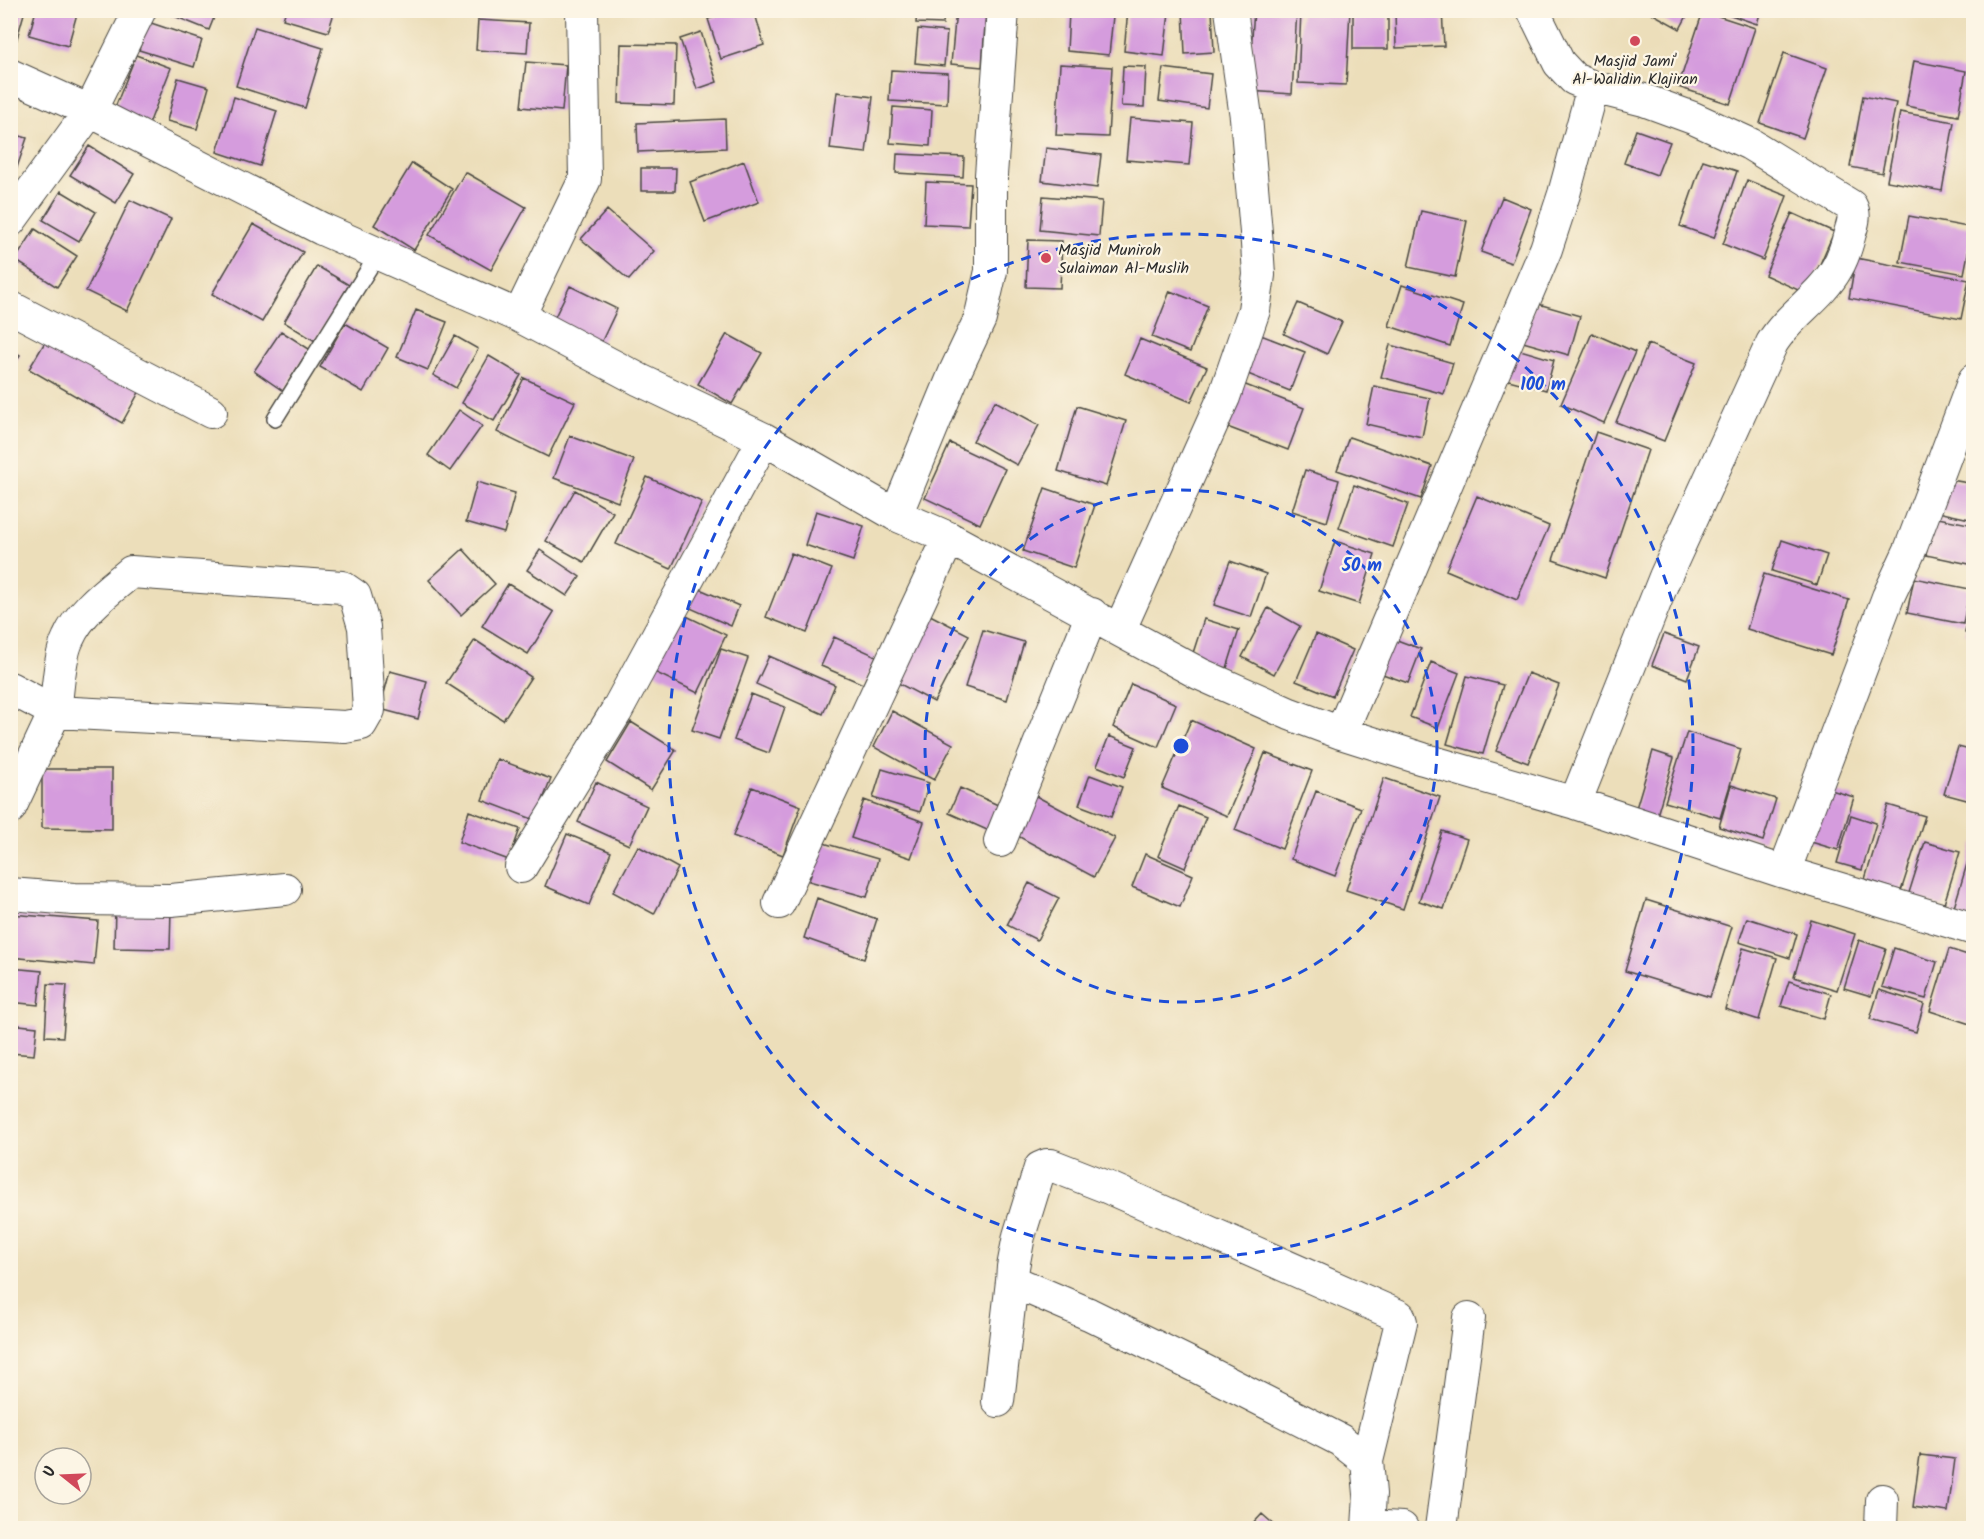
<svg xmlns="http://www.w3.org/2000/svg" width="1984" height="1539" font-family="Kalam,sans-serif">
	<rect width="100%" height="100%" fill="#fcf5e5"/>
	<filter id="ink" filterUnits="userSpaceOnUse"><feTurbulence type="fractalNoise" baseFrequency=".0167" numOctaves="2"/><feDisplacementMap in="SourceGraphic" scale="12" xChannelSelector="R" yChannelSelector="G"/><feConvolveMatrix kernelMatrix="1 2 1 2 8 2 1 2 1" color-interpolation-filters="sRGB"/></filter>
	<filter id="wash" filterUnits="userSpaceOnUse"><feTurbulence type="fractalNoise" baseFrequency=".008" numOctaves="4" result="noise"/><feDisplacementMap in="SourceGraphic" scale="24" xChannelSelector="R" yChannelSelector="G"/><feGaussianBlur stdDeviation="1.35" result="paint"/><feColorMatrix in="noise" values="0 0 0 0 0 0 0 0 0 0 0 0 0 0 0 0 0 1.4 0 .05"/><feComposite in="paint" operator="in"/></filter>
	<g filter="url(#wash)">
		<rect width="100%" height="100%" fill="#ecdeba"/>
		<g id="blocks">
			<!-- building -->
			<path fill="#d59cdd" d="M10,10H25L14,49L10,48Z
				M36,10H78L68,46L29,35Z
				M159,10H217L209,30Z
				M286,10H335L328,32L283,19Z
				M737,10H754L764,45L721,59L708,19Z
				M917,10H944L943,24L916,23Z
				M956,10H986L982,67L951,64Z
				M1128,10L1169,12L1164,56L1124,51Z
				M1183,10H1212L1214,52L1185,54Z
				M1254,10H1297L1292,94L1248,91Z
				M1301,10H1350L1346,85L1298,83Z
				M1353,10H1388V49H1353Z
				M1395,10H1442L1444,46L1396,48Z
				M1646,10H1690L1680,29Z
				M1716,10H1761L1757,24Z
				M1703,11L1755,28L1730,104L1678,87Z
				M1069,12L1113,16L1109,55L1067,51Z
				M478,20L529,23L527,53L476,50Z
				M148,22L202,40L194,67L139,50Z
				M255,27L323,48L305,108L236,86Z
				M918,29L947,32L944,66L915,63Z
				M701,32L717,82L697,89L680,39Z
				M621,44L676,45L674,105L619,103Z
				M1784,53L1827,68L1803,138L1760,123Z
				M136,55L171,68L149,124L114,110Z
				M1914,61L1966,71L1958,116L1906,106Z
				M526,62L566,65L562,111L521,107Z
				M1060,64L1112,67L1108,137L1056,135Z
				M1123,66L1146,67L1144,107L1121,106Z
				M1163,68L1211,74L1207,108L1159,101Z
				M891,70L948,73L947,104L889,101Z
				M178,78L209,87L197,129L167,121Z
				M837,92L873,97L866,153L830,149Z
				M1863,96L1896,103L1882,173L1850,167Z
				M234,97L277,111L260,166L217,152Z
				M893,107L932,110L930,146L890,143Z
				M1900,112L1954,122L1942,191L1887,181Z
				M1130,118L1193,123L1189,165L1126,160Z
				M725,119L726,148L638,152L637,123Z
				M1636,130L1670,142L1657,175L1624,163Z
				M10,133L27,138L11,185H10Z
				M89,146L134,174L116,203L70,175Z
				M1046,148L1101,155L1097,188L1042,181Z
				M897,154L964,157L963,177L896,173Z
				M1703,160L1737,171L1714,238L1680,226Z
				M744,161L759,202L705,222L690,182Z
				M412,163L452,189L414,250L374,225Z
				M641,168H676L675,191H641Z
				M465,172L526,207L491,270L429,235Z
				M1747,180L1787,196L1763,260L1723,244Z
				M926,182L971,184L968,226L924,224Z
				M61,191L96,212L79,241L43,220Z
				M1043,196L1102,201L1099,236L1040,230Z
				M1502,197L1531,209L1511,263L1481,252Z
				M130,200L171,219L127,311L86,291Z
				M607,210L654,251L629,280L581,239Z
				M1421,211L1467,221L1455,277L1408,267Z
				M1792,213L1834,232L1807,294L1765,275Z
				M1909,216L1973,228L1964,274L1900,262Z
				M253,224L303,252L262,322L212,294Z
				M35,229L77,256L57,287L15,260Z
				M1028,240L1062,241L1060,288L1026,287Z
				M1856,258L1969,280L1961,319L1849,298Z
				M317,266L349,285L315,341L284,322Z
				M1402,285L1463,305L1450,346L1389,326Z
				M570,286L617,309L599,347L552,323Z
				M1170,291L1208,306L1190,352L1152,337Z
				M1298,303L1342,322L1327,354L1284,334Z
				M1535,303L1580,316L1569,355L1523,342Z
				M416,310L447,322L428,370L397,357Z
				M345,323L388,348L363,392L320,367Z
				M281,331L309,349L283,391L254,371Z
				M51,332L143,385L122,423L29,369Z
				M1253,332L1305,352L1290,391L1238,370Z
				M1592,333L1635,352L1604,423L1561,404Z
				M727,334L762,353L732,404L698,384Z
				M455,336L478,349L456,388L433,375Z
				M1140,339L1207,367L1191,402L1125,374Z
				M1648,344L1696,363L1664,441L1616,422Z
				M1390,345L1453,363L1444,394L1381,377Z
				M1510,347L1554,360L1546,390L1501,378Z
				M10,349L20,355L10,371Z
				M489,356L521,375L494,421L462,403Z
				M524,378L575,402L548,457L497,432Z
				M1238,382L1304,408L1288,450L1222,425Z
				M1374,386L1430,398L1422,437L1366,424Z
				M995,401L1039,425L1017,465L973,441Z
				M1077,406L1126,421L1106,486L1058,471Z
				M459,410L482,426L450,471L428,455Z
				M1596,432L1648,450L1605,578L1553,560Z
				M570,436L634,460L618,502L554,478Z
				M1349,437L1432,466L1421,499L1337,470Z
				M950,443L1005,469L980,524L925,498Z
				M1305,470L1339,480L1327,522L1292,511Z
				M647,477L702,502L671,569L616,544Z
				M1945,479L1974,484V520L1938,512Z
				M477,482L515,493L504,533L466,522Z
				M1354,485L1408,504L1393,547L1339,528Z
				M1045,488L1095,505L1074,568L1023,551Z
				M575,490L613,512L584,562L546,541Z
				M1477,496L1549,526L1517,600L1446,570Z
				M816,511L864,526L853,561L805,545Z
				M1933,517L1974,525V565L1926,555Z
				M1782,540L1827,555L1817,585L1772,571Z
				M1335,541L1375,554L1359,604L1319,591Z
				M463,549L495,584L461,615L429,580Z
				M540,550L580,577L567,596L527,570Z
				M791,553L832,569L807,633L766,617Z
				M1230,561L1266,574L1251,617L1214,605Z
				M1764,574L1849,600L1831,655L1747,629Z
				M1914,578L1970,589L1963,624L1907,613Z
				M508,584L554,612L528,654L482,626Z
				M688,584L739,606L731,626L679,603Z
				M1972,596H1974V635L1965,633Z
				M1268,608L1300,626L1274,674L1242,657Z
				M676,611L726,635L698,693L648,669Z
				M930,615L969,635L934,702L896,682Z
				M1204,619L1239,630L1227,668L1192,656Z
				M983,630L1024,642L1007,700L965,687Z
				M1316,634L1353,650L1333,696L1296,681Z
				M1664,634L1699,647L1687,679L1652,665Z
				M834,637L876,656L863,684L821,666Z
				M1389,637L1421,649L1408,683L1377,672Z
				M475,640L531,677L503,720L446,683Z
				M721,649L748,658L719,739L692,730Z
				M769,656L835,685L823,714L756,684Z
				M1431,662L1459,673L1438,728L1410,717Z
				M390,671L427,681L418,719L380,709Z
				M1528,673L1559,685L1528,763L1496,751Z
				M1467,676L1503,685L1483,754L1447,744Z
				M1131,684L1176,704L1158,747L1113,727Z
				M751,694L785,707L769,753L734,740Z
				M892,711L953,744L934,780L874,747Z
				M1191,720L1256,749L1227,816L1162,788Z
				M631,722L676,750L651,790L607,762Z
				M1687,732L1741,749L1720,818L1665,802Z
				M1109,736L1136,747L1124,777L1097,766Z
				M1958,747L1974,751V802L1944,794Z
				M1653,751L1674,758L1655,822L1634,815Z
				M1265,753L1312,771L1282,849L1235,830Z
				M497,759L551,779L535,820L482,800Z
				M42,769H112V829L42,828Z
				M882,769L929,783L920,812L873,798Z
				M1090,775L1122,787L1111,817L1079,805Z
				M1384,778L1440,797L1403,909L1346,890Z
				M596,782L647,806L629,845L578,822Z
				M1731,785L1776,799L1763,841L1719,827Z
				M1818,786L1854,797L1838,850L1801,839Z
				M752,787L801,806L783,855L733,836Z
				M960,788L998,805L987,830L949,813Z
				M1316,791L1361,808L1335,876L1291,859Z
				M1034,795L1115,838L1094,877L1014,834Z
				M864,800L924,822L911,858L851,838Z
				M1888,805L1925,816L1901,891L1865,879Z
				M1179,806L1206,817L1185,868L1158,856Z
				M469,811L520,829L509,860L459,842Z
				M1851,815L1876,823L1862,870L1837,863Z
				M1442,831L1467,839L1444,909L1419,901Z
				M567,834L611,852L589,905L545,886Z
				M820,842L878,859L867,897L809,881Z
				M1925,842L1960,852L1943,907L1908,896Z
				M1973,844H1974V921L1952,914Z
				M638,846L678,868L654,914L613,892Z
				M1145,854L1193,875L1180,907L1132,887Z
				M1029,883L1059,898L1037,940L1007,925Z
				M817,898L877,919L864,959L804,938Z
				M1646,900L1732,927L1710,997L1625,971Z
				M115,907L171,909L170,949L114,948Z
				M10,914L98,921L94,965L10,957Z
				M1747,918L1797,934L1790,958L1739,942Z
				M1811,920L1855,934L1837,990L1794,977Z
				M1859,940L1886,949L1871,996L1844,988Z
				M1743,948L1777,958L1759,1020L1725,1009Z
				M1894,948L1937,962L1926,999L1882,987Z
				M1949,949L1974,957V1013L1970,1024L1930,1011Z
				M10,968L42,971L38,1005L10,1002Z
				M1789,981L1831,994L1824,1019L1781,1006Z
				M48,984L67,985L63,1037L45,1036Z
				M1879,990L1924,1004L1916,1032L1870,1019Z
				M10,1024L37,1027L34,1055L10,1053Z
				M1920,1455L1955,1459L1948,1512L1913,1507Z
				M1262,1514L1278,1528H1249Z"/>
		</g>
	</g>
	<g filter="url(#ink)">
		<use href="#blocks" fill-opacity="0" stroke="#484640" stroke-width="1.5"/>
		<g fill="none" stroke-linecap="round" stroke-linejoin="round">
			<defs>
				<path id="service" d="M275,419L378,254"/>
				<path id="minor" d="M1533,10L1559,63L1574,79L1593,87L1644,100L1693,118L1750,144L1851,206C1856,215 1853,223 1850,233C1847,245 1843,258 1837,268C1821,297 1789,315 1772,343L1665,577L1575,803
					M10,75L90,111L322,229L519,316L640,380L764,439L896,515L949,538L1200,674L1290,714L1341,733L1423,759L1575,803L1784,872L1974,929
					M10,221L90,111L140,10
					M10,307L211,412
					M519,316L585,179L582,10
					M896,515L955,372L980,319L991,271V175L1003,10
					M131,572L342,587L355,596L364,627L369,710L361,724L345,727L55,712C58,691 59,657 68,639C80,611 108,591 131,572Z
					M1120,629L1224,397L1254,310L1259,275L1257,244L1246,117L1231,10
					M10,688L55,712L10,808
					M1341,733L1546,249L1564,194L1593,87
					M1000,841L1092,614
					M521,867L616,712L764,439
					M1784,872L1888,597L1910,550L1974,380
					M10,894L74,899L171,900L285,889
					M779,903L949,538
					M998,1401L1012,1281
					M1367,1461L1340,1440L1199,1368L1089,1314L1012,1281L1013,1267L1019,1236L1040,1168L1047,1165H1051L1107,1187L1399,1316L1401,1322L1367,1461L1370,1494L1368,1528
					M1369,1526L1402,1528
					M1441,1528L1469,1318
					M1881,1528L1882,1500"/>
			</defs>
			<!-- service casing -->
			<use href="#service" stroke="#484640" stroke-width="18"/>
			<!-- minor casing -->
			<use href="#minor" stroke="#484640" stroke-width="34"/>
			<!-- service -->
			<use href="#service" stroke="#fff" stroke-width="15"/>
			<!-- minor -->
			<use href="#minor" stroke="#fff" stroke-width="32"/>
		</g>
	</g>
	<!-- distance rings -->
	<g fill="none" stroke="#1d4ed8" stroke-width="3" stroke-dasharray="10 8">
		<circle cx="1181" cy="746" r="256"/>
		<circle cx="1181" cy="746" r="512"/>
	</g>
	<!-- markers -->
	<g fill="#d1495b" stroke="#fcf5e5" stroke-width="2">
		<circle cx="1635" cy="41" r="6"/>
		<circle cx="1046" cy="258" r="6"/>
	</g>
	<g text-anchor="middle" stroke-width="4.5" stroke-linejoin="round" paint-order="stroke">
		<!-- poi labels -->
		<g font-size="16" fill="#2b2b2b" stroke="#fcf5e5">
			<text x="1635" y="66">Masjid Jami'<tspan x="1635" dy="18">Al-Walidin Klajiran</tspan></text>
			<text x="1058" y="255" text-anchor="start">Masjid Muniroh<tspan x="1058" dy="18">Sulaiman Al-Muslih</tspan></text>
		</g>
	</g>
	<circle cx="1181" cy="746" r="9" fill="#1d4ed8" stroke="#fcf5e5" stroke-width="3"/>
	<g font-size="18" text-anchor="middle" font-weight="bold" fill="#1d4ed8" stroke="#fcf5e5" stroke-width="4.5" stroke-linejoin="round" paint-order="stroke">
		<text x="1543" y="390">100 m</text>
		<text x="1362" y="571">50 m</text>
	</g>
	<!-- margin -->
	<rect width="1984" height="1539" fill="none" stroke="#fcf5e5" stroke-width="36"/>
	<!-- north arrow -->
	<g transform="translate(63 1476) rotate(288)"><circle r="28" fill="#fcf5e5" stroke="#a8a49b" stroke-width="1.5"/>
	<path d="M0-4.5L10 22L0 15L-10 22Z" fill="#d1495b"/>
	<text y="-9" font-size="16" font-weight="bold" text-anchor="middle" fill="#2b2b2b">U</text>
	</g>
</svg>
